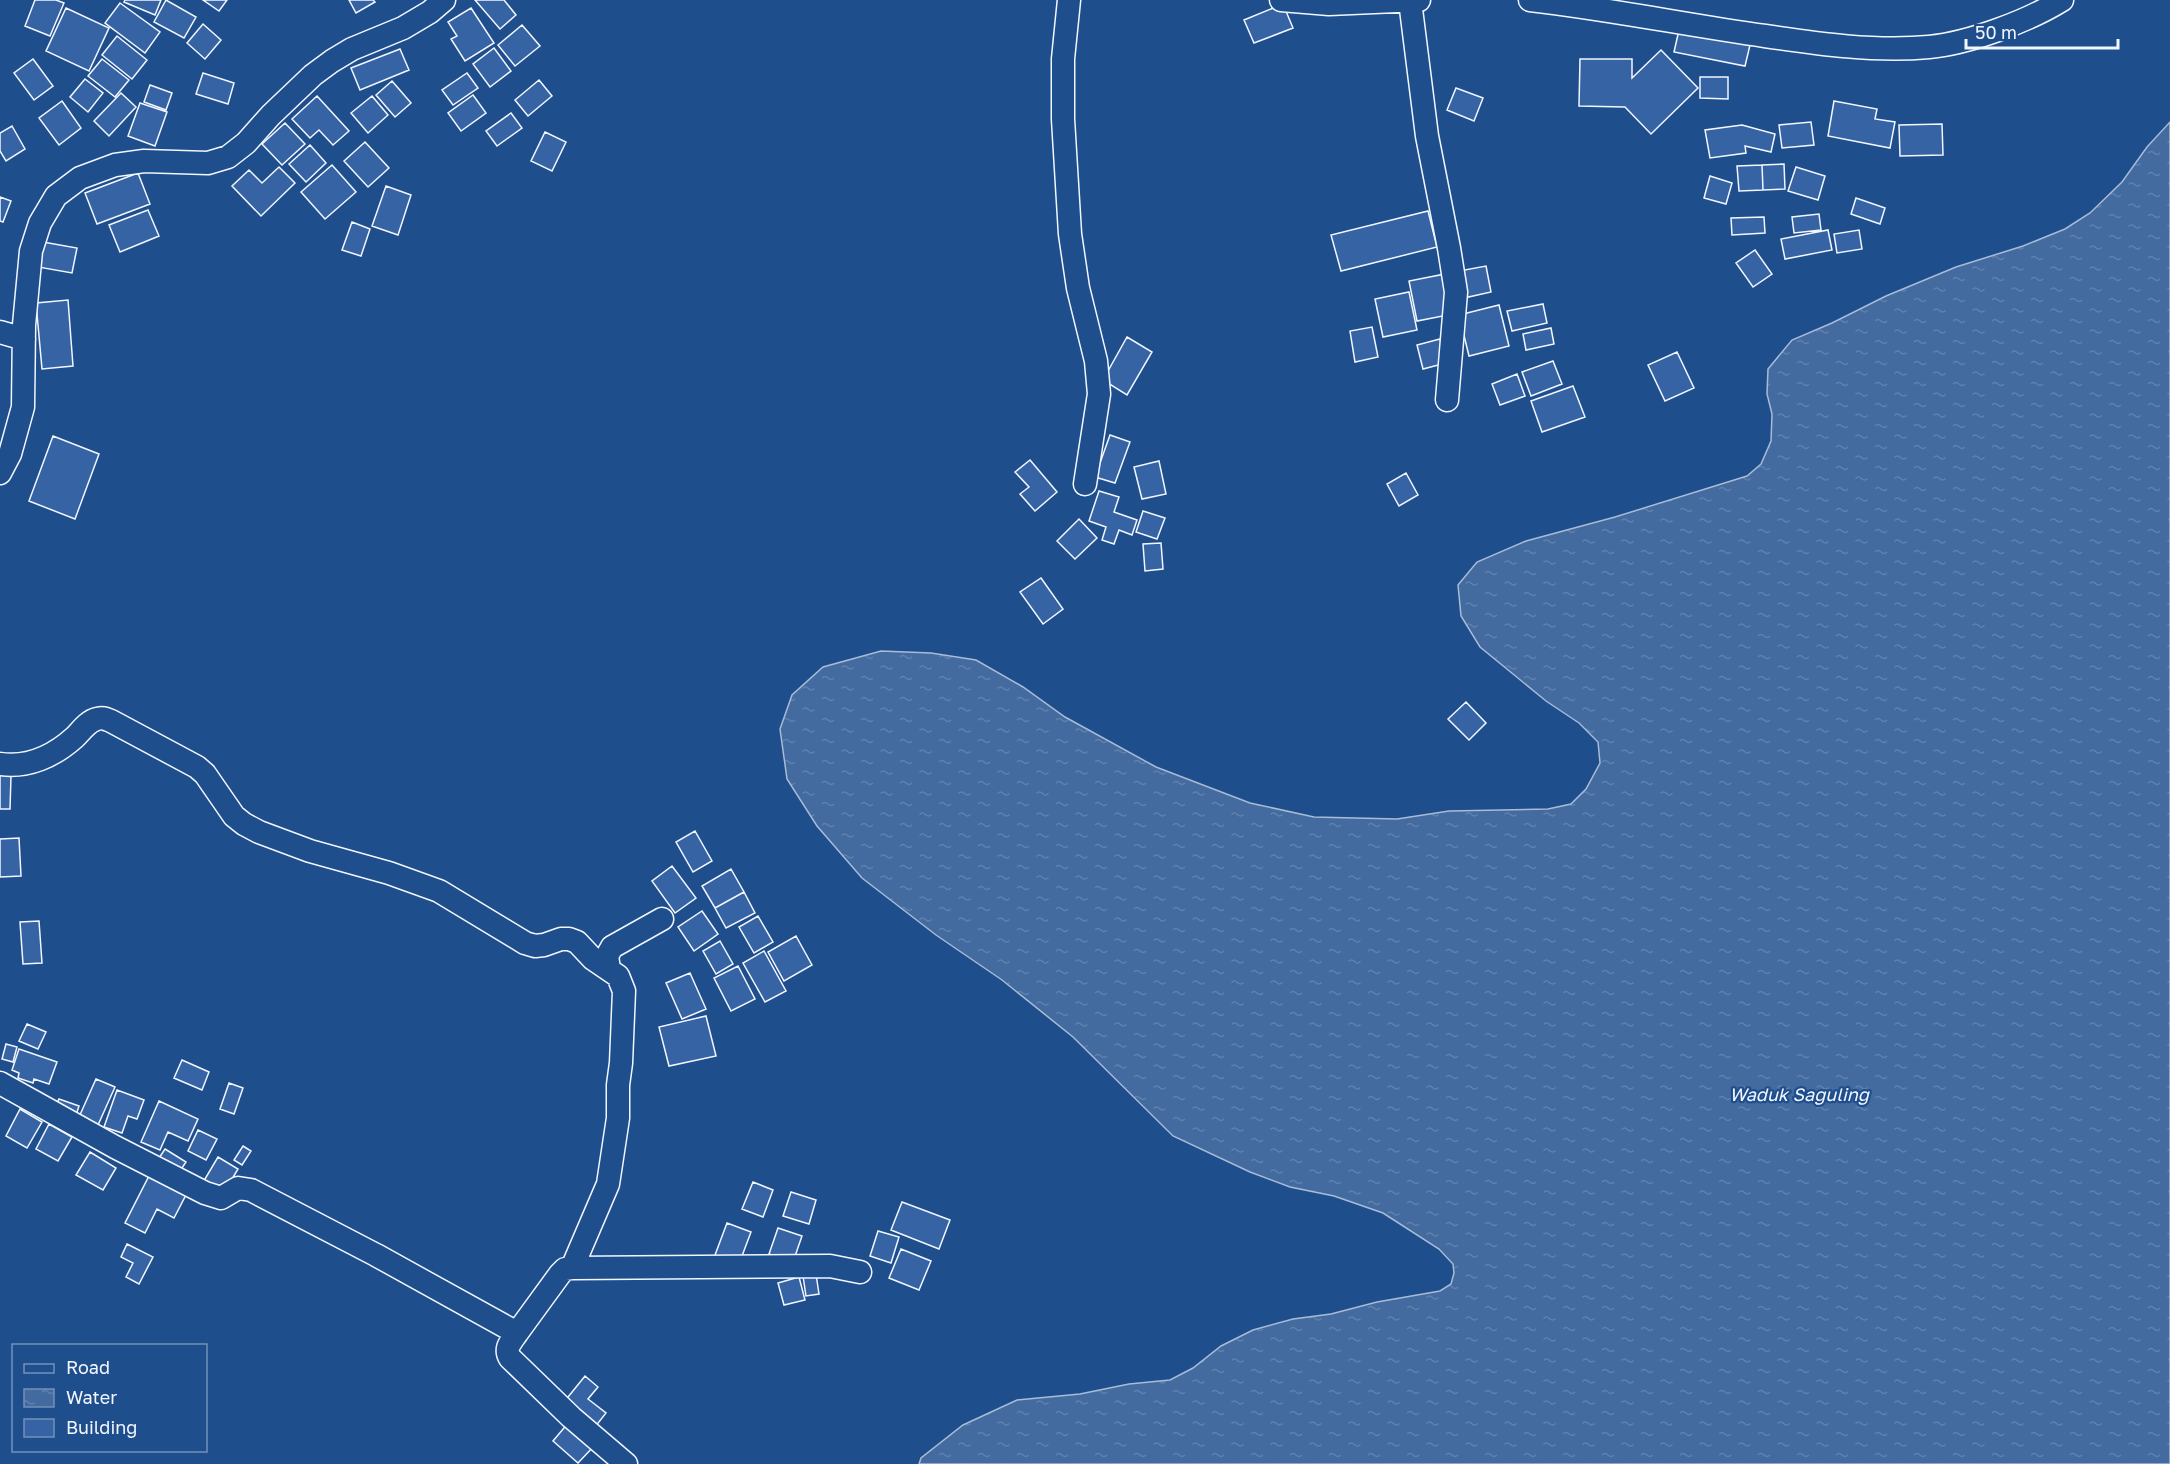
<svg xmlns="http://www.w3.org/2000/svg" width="2170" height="1464" font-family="'Golos Text',sans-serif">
	<defs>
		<pattern id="water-ripples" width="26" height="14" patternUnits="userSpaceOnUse" patternTransform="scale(1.5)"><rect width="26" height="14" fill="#446ba0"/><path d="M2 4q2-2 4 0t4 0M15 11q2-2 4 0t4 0" fill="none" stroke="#5f81ae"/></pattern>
	</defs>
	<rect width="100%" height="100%" fill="#1f4e8c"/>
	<!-- water -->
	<path fill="url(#water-ripples)" stroke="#a8bbd7" stroke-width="1.5" d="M2170,122V1464H919L921,1458L963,1425L1017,1400L1080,1394L1129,1384L1170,1380L1193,1368L1221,1346L1253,1330L1293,1319L1331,1314L1377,1302L1440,1291L1451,1284L1454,1273L1453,1264L1439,1249L1383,1213L1334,1196L1290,1187L1250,1172L1173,1136L1073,1037L1002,980L936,935L862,878L817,826L787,779L780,729L792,695L823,667L881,651L931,653L976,660L1023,687L1065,717L1156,767L1250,803L1314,817L1397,819L1449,811L1548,809L1571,804L1586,789L1600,763L1598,742L1579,723L1546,701L1480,647L1461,616L1458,585L1477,562L1526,541L1615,517L1747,476L1761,464L1771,441L1772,414L1767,394L1768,369L1792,340L1832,323L1886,296L1956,267L2023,246L2065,229L2090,213L2122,182L2147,147Z"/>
	<!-- building -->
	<path fill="#3563a3" stroke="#f2f6ff" stroke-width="1.5" d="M35,0H56L64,3L50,36L25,26Z
		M125,0H161L155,15L124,2Z
		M166,0L196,17L184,38L154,22Z
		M203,0H227L219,11Z
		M349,0H373L375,2L356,13Z
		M475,0H504L516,15L500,29Z
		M120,3L160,32L145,53L105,23Z
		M1283,4L1293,28L1254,43L1244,20Z
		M66,8L109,28L89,71L46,51Z
		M471,8L494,43L465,61L451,39L457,36L448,22Z
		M203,24L221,40L205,59L187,43Z
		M522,25L540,46L515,66L498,45Z
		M1679,30L1750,45L1745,66L1674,52Z
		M117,36L147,60L132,79L102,55Z
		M494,48L511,71L490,87L473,64Z
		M400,49L409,70L360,90L351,68Z
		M1661,50L1698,88L1651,134L1625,107L1579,106L1580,59H1632V78Z
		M33,59L53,86L34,100L14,73Z
		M102,59L129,80L115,97L88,76Z
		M203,73L234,83L228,104L196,94Z
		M467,73L478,88L453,105L442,90Z
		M1700,77H1728V99L1700,98Z
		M85,79L103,93L88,112L70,97Z
		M539,80L552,96L528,116L515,100Z
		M392,81L411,103L395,117L376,95Z
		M150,85L172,93L166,110L144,102Z
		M1456,88L1483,98L1474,121L1447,110Z
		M121,93L136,107L109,136L94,121Z
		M473,95L486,113L461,131L448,113Z
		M317,96L349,131L333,145L319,130L310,138L292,119Z
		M372,96L388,115L368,133L351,113Z
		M62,101L81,128L59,145L39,118Z
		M1834,101L1877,109L1875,119L1895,122L1890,148L1828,136Z
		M140,103L167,112L155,146L128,136Z
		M511,113L522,128L497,146L486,131Z
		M1811,122L1814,145L1782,148L1779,125Z
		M285,123L305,144L282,165L262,144Z
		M1942,124L1943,155L1900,156L1899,125Z
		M1742,125L1775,134L1771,152L1745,146L1746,153L1710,158L1705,130Z
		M12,126L25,149L6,161L0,151V133Z
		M545,132L566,142L552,171L531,161Z
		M365,142L389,168L368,187L344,161Z
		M310,145L326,163L306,182L289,164Z
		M1784,164L1785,189L1763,190L1762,165Z
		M332,165L356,192L325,219L301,192Z
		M1762,165L1763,190L1739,191L1737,166Z
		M279,167L295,183L261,216L232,186L249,170L262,183Z
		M1796,167L1825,176L1818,200L1788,191Z
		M138,173L150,204L97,224L85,193Z
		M1710,176L1732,183L1726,204L1704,198Z
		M386,186L411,195L398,235L372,226Z
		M0,197L11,201L3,222L0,221Z
		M1856,198L1885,208L1880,224L1851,214Z
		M148,210L159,236L120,252L109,225Z
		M1428,211L1437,247L1341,271L1331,235Z
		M1819,214L1821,230L1794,233L1792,217Z
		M1764,217L1765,233L1732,235L1731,218Z
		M352,222L370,229L361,256L342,250Z
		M1828,230L1832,250L1785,259L1781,239Z
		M1859,230L1862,249L1837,253L1834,234Z
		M43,242L77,248L72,273L38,267Z
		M1755,250L1772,274L1753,287L1736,263Z
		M1486,266L1491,292L1464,298L1459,271Z
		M1445,274L1453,314L1417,321L1409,281Z
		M1409,292L1417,330L1383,337L1375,299Z
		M68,300L73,366L42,369L36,303Z
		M1543,304L1547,323L1512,331L1507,311Z
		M1499,305L1509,346L1469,356L1459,315Z
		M1372,327L1378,357L1355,362L1350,331Z
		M1551,328L1554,344L1526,350L1523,334Z
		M1127,337L1152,352L1127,395L1103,380Z
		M1440,339L1446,363L1423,369L1417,345Z
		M1677,352L1694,388L1665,401L1648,365Z
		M1553,361L1562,384L1531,396L1522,372Z
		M1517,374L1525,396L1500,405L1492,384Z
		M1573,386L1585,417L1542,432L1531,401Z
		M1110,435L1130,442L1115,483L1095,477Z
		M53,436L99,454L75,519L29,501Z
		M1030,460L1057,492L1035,511L1020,494L1029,487L1015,472Z
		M1159,461L1166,494L1142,499L1134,467Z
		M1406,473L1418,495L1399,506L1387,484Z
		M1099,491L1119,497L1114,512L1137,520L1132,535L1119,530L1114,544L1102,540L1106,527L1089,521Z
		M1143,511L1165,518L1157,539L1136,532Z
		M1079,519L1097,538L1075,559L1057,541Z
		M1161,543L1163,569L1145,571L1143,544Z
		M1041,578L1063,609L1043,624L1020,592Z
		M1466,702L1486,723L1469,740L1448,719Z
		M0,775L11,776L10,809H0Z
		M695,831L712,861L693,872L676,842Z
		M19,838L21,876L0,877V839Z
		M672,866L696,898L675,913L652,881Z
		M731,869L744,892L715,908L702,886Z
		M744,892L755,913L726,928L715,908Z
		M702,911L718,934L694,951L678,927Z
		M758,916L773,942L754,953L739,927Z
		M39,921L42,963L23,964L20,922Z
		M796,936L812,965L784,981L768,952Z
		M720,941L733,964L716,974L703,951Z
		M764,951L786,991L765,1002L743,963Z
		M738,966L755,999L731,1011L714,978Z
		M690,973L706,1009L682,1019L666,983Z
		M706,1016L716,1056L669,1066L659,1027Z
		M27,1024L46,1032L38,1049L19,1041Z
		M6,1044L17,1047L13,1062L2,1059Z
		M19,1049L57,1062L49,1084L34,1079L33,1083L18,1078L19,1073L12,1070Z
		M182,1060L209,1072L202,1090L174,1078Z
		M96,1079L115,1087L98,1125L79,1117Z
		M229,1083L243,1088L234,1114L220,1109Z
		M117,1090L144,1100L137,1119L128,1116L122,1133L104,1127Z
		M59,1099L79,1106L75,1118L54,1110Z
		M159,1101L198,1119L188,1141L168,1132L160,1150L141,1142Z
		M20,1109L42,1122L27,1148L6,1136Z
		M49,1124L72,1137L58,1161L36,1149Z
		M198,1130L217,1139L206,1160L188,1151Z
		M243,1146L251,1151L242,1165L234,1160Z
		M165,1149L186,1162L178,1174L157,1161Z
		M90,1152L116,1168L103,1190L76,1175Z
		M218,1157L238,1169L222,1196L202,1184Z
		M152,1170L189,1189L174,1218L157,1209L145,1233L125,1223Z
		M753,1182L773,1190L763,1217L742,1209Z
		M791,1192L816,1200L809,1224L783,1216Z
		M902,1202L950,1220L939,1249L891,1230Z
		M727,1223L751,1232L739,1264L715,1255Z
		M778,1228L802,1236L793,1262L769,1254Z
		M878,1231L899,1237L891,1263L870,1256Z
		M127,1244L153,1257L139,1284L126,1277L133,1263L121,1257Z
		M901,1249L931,1261L919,1290L889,1278Z
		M816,1274L819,1294L806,1296L803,1276Z
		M799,1277L805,1300L784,1305L778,1283Z
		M585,1376L598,1387L588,1399L606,1413L595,1427L564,1402Z
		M569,1422L595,1445L578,1463L553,1441Z"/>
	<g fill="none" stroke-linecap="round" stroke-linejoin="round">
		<defs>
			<path id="minor" d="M1069,0L1063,59V119L1070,234L1078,288L1096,361L1099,394L1085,484
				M1281,0L1329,4L1419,0
				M1530,0C1609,9 1687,25 1765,36C1819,44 1875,52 1929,47C1970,43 2028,21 2062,0
				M1410,1L1427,136L1449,248L1456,292L1447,400
				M0,332L24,339
				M0,473L10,454L23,407L24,325L31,251L40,223L56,196L80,178L115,165L144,161L208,163L228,157L246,143L271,115L313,75L332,61L352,49L403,28L430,12L444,0
				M0,764C28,768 54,756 75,737C81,731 88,721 97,719C102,717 106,719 111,721L197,767L205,774L234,816L244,824L259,832L310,851L389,873L439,891L525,943L535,946L544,945L561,939H569L577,942L593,959L618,976L624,991L621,1063L618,1085V1118L608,1184L572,1268
				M609,969L607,956L612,947L662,919
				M0,1083L115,1147L205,1193L221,1198L238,1188L251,1190L376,1255L517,1333C511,1342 504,1348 510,1358L571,1417L626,1464
				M517,1333L560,1274L565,1269L572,1268L830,1266L860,1272"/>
		</defs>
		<!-- minor casing -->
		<use href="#minor" stroke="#f2f6ff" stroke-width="25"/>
		<!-- minor -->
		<use href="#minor" stroke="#1f4e8c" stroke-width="22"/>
	</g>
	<g text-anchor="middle" stroke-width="4.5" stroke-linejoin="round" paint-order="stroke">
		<!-- water labels -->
		<g font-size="18" font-style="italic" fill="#f2f6ff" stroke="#1f4e8c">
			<text x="1799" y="1101">Waduk Saguling</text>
		</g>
	</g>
	<!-- legend -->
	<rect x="12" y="1344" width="195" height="108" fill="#1f4e8c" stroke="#7391ba" stroke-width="1.5"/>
	<rect x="24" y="1364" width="30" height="9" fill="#1f4e8c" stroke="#7391ba" stroke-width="1.5"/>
	<text x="66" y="1374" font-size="18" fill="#f2f6ff">Road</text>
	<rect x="24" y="1389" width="30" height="18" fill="url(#water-ripples)" stroke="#7391ba" stroke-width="1.5"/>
	<text x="66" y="1404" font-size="18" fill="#f2f6ff">Water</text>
	<rect x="24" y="1419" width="30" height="18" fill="#3563a3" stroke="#7391ba" stroke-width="1.5"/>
	<text x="66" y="1434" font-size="18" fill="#f2f6ff">Building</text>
	<!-- scale -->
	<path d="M1966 39v9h152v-9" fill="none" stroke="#f2f6ff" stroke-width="3"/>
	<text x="1975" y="39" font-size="18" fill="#f2f6ff" stroke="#1f4e8c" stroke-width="4.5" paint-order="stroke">50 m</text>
</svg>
